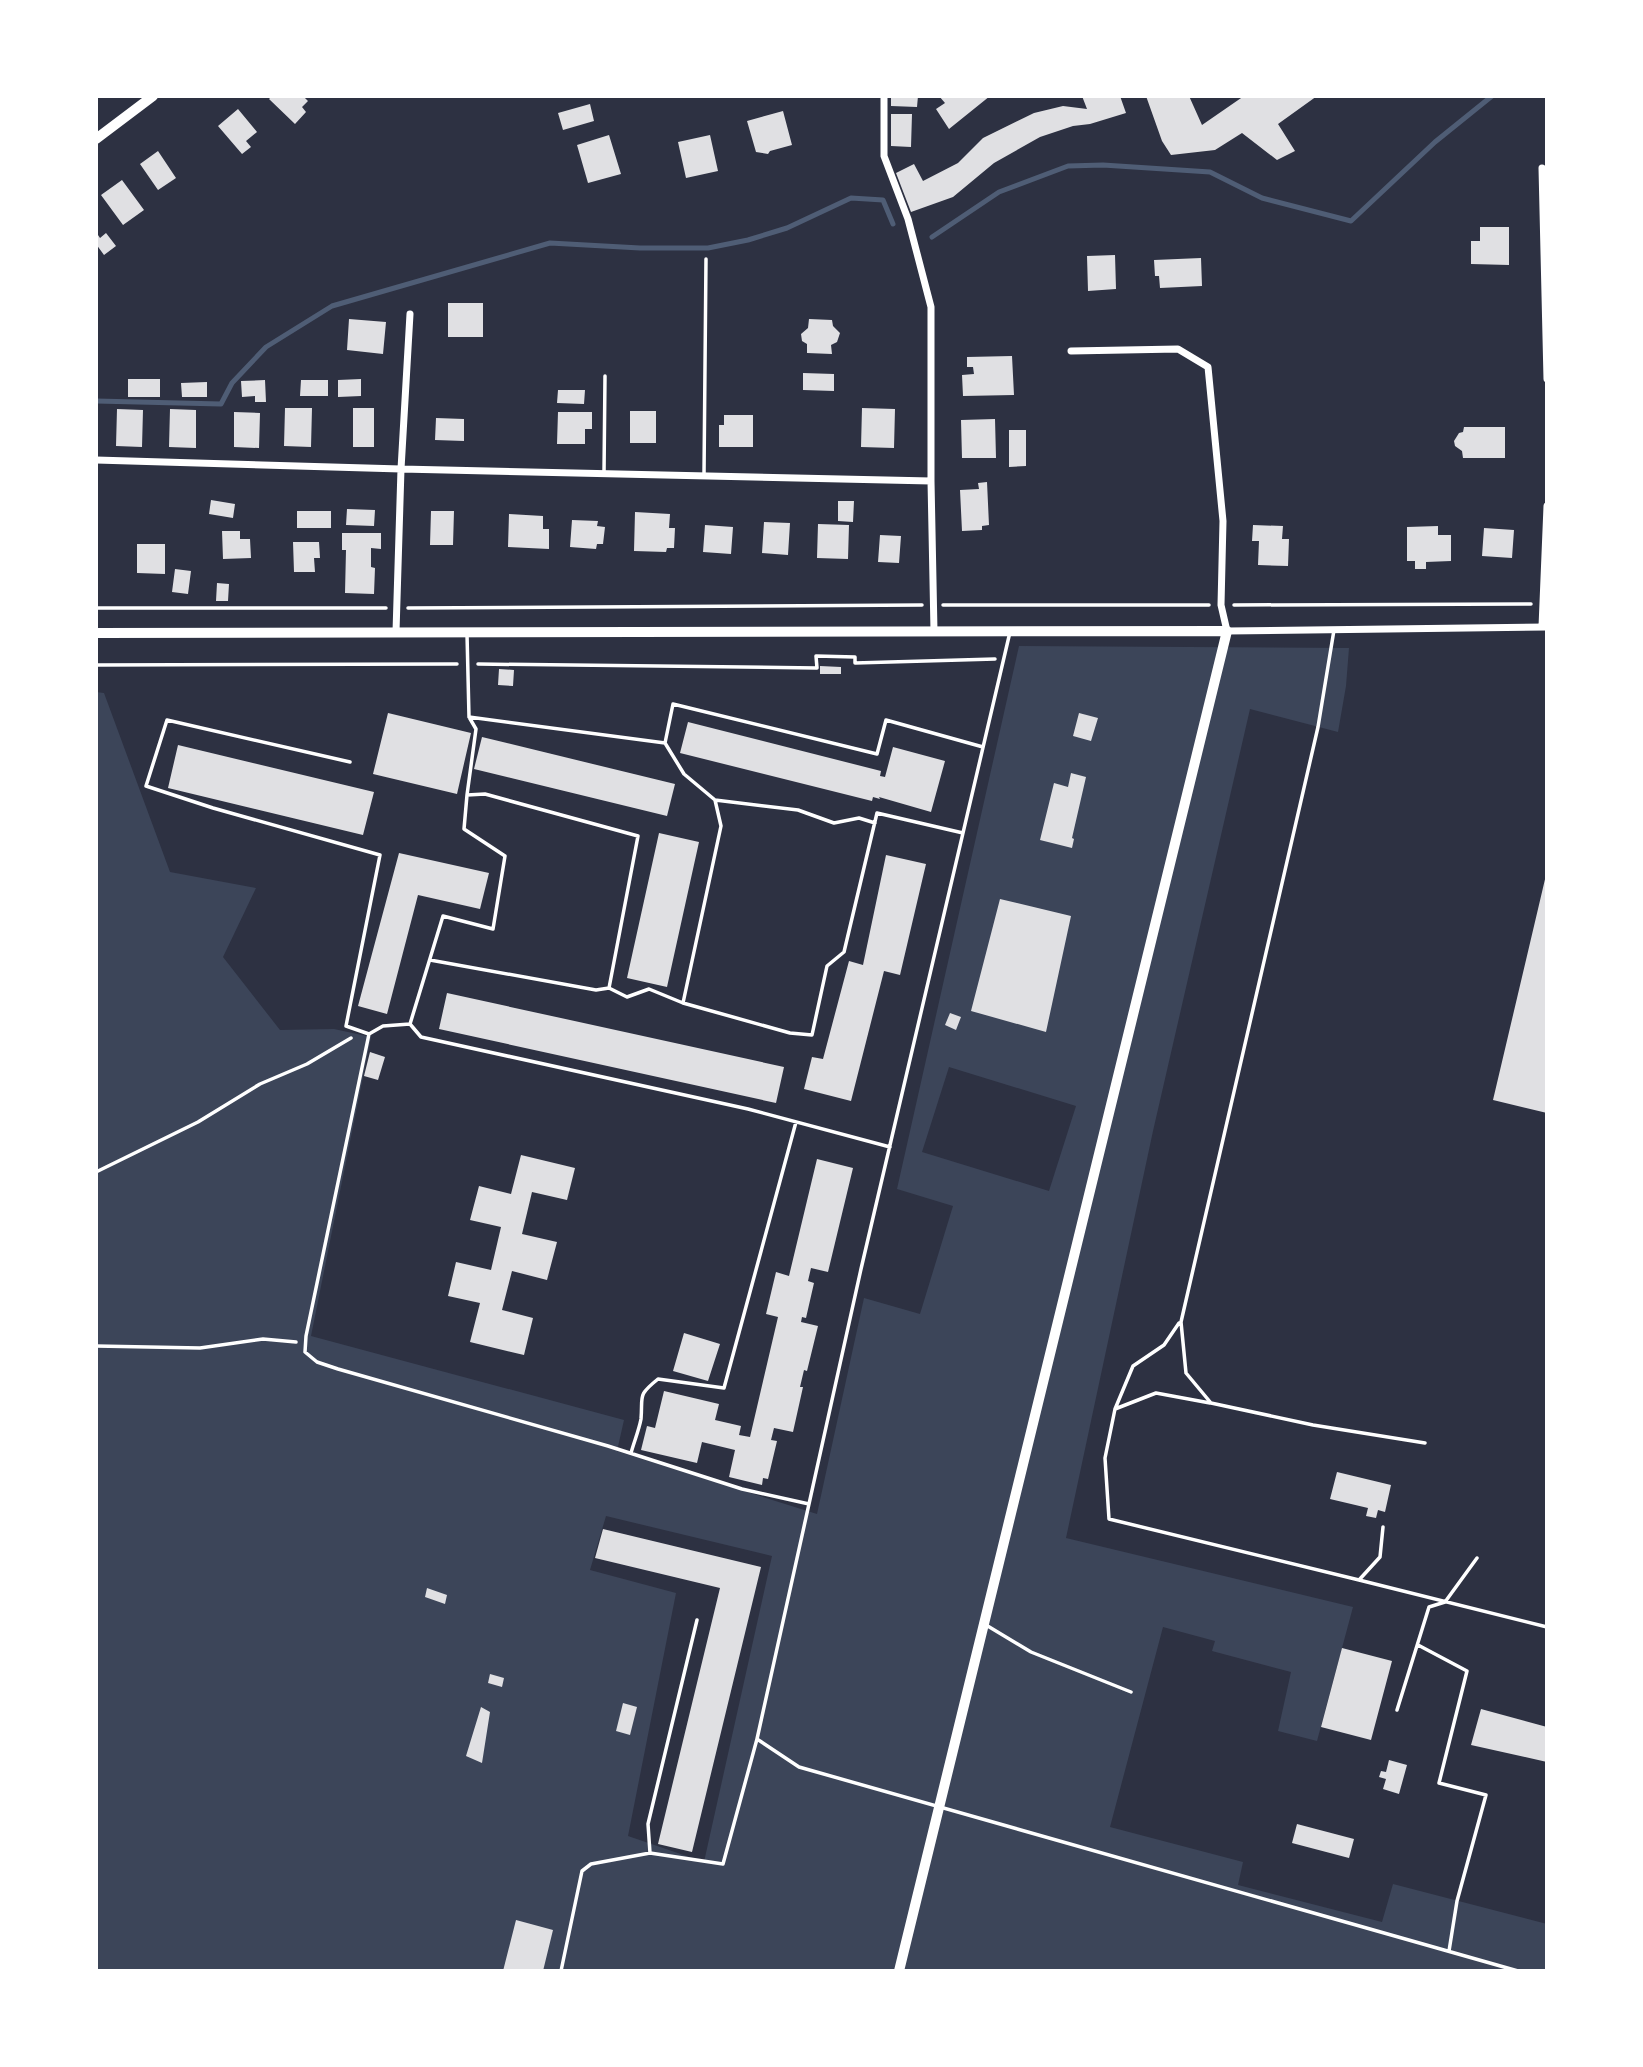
<svg xmlns="http://www.w3.org/2000/svg" width="1643" height="2067" font-family="Commissioner,sans-serif">
	<rect width="100%" height="100%" fill="#2d3142"/>
	<!-- green -->
	<path fill="#3c4559" fill-rule="evenodd" d="M1019,646L1349,648L1346,686L1338,732L1250,709L1153,1131L1066,1538L1353,1607L1317,1741L1278,1731L1291,1672L1212,1651L1215,1641L1163,1627L1110,1827L1243,1862L1238,1885L1382,1922L1393,1884L1547,1924V1971H96V692L104,693L170,872L256,888L223,957L280,1030L334,1029L371,1037L311,1336L624,1420L617,1451L817,1514L864,1298L920,1314L953,1206L897,1189ZM949,1067L1076,1106L1049,1191L922,1152ZM606,1516L772,1556L704,1862L628,1836L676,1593L590,1570Z"/>
	<g fill="none" stroke-linecap="round" stroke-linejoin="round">
		<!-- stream -->
		<path stroke="#4f5d75" stroke-width="5" d="M932,237L999,192L1068,166L1103,165L1210,172L1262,198L1351,221L1435,142L1492,96
			M96,401L221,404L232,383L266,347L332,306L550,243L640,248H708L748,240L787,228L851,198L883,200L893,224"/>
	</g>
	<!-- building -->
	<path fill="#e0e0e3" d="M272,96H303L308,101L302,107L306,112L295,124L269,99Z
		M891,96H918L917,107L891,106Z
		M939,96H990L949,129L936,109L945,103Z
		M1082,96H1120L1126,113L1090,124L1073,126L1040,137L994,163L953,197L911,212L896,173L914,164L923,181L958,163L983,138L1034,113L1063,106L1087,109Z
		M1146,96H1189L1202,125L1244,96H1317L1278,124L1295,151L1277,160L1242,133L1215,150L1171,155L1162,141Z
		M590,104L594,121L563,130L558,113Z
		M238,109L257,132L246,141L251,147L242,154L218,126Z
		M783,111L792,145L770,151L768,154L756,152L747,121Z
		M891,114H912L911,147L891,146Z
		M609,135L621,174L588,183L577,145Z
		M710,135L718,171L686,178L678,142Z
		M158,151L176,178L158,190L140,164Z
		M122,180L144,210L123,225L101,195Z
		M1480,227H1509V265L1471,264V241H1480Z
		M96,232L100,238L106,233L116,246L104,255L96,244Z
		M1115,255L1116,289L1088,291L1087,256Z
		M1201,258L1202,286L1160,288L1159,276H1155L1154,260Z
		M448,303H483V337H448Z
		M349,319L386,322L383,354L347,350Z
		M809,319L832,320L833,326L840,333L837,342L831,345L832,354L807,353V344L802,341L801,334L808,328Z
		M1012,356L1014,395L963,396L962,375L974,374L973,367H967V357Z
		M803,373L834,374V391L803,390Z
		M128,379H160V397H128Z
		M361,379V396L338,397V380Z
		M265,380L266,402H255V396L242,397L241,381Z
		M301,380H328V396H300Z
		M207,382V397H182L181,383Z
		M558,390H585L584,404L557,403Z
		M285,408H312L311,447L284,446Z
		M353,408H374V447H353Z
		M862,408L895,409L894,448L861,447Z
		M117,409L143,410L142,447L116,446Z
		M170,409L196,410V448L169,447Z
		M630,411H656V443H630Z
		M234,412L260,413L259,448L234,447Z
		M558,412H592V429H585V444H557Z
		M724,415H753V447H719V425H724Z
		M436,418L464,419V441L435,440Z
		M995,419L996,458H962L961,420Z
		M1464,427H1505V458H1463L1462,451L1455,446L1454,441L1459,433L1463,432Z
		M1009,430H1026V466L1009,467Z
		M987,482L989,525L982,526V530L962,531L960,490L979,489L978,483Z
		M211,500L235,504L233,518L209,514Z
		M838,501H854L853,522L838,521Z
		M347,509L375,510L374,526L346,525Z
		M297,511H331V528H297Z
		M431,511H454L453,545H430Z
		M635,512L670,514L669,528H675L674,548H667L666,552L634,551Z
		M509,514L543,516V529H549V549L508,547Z
		M572,520L598,521L597,526L605,527L603,544H597L596,549L570,547Z
		M764,522L790,523L788,555L762,553Z
		M818,524L849,525L848,559L817,558Z
		M705,525L733,527L731,554L703,552Z
		M1253,525L1283,526L1282,539H1289L1288,566L1258,565L1259,541H1252Z
		M1438,526V535H1451V561L1426,562V569H1415V561H1407V527Z
		M1484,528L1514,530L1512,558L1482,556Z
		M222,531H240V539H250L251,558L223,559Z
		M342,533H381V549L371,548V567L375,568L374,594L345,593L346,550H342Z
		M880,535L901,536L899,563L878,562Z
		M293,542H319L320,558H314L315,572H294Z
		M137,544H165V574L137,573Z
		M175,569L191,571L188,594L172,592Z
		M217,583L229,584L228,601H216Z
		M820,666L841,667V674H820Z
		M499,669L514,670L513,686L498,685Z
		M388,713L471,733L457,794L373,774Z
		M1079,713L1098,718L1091,741L1073,736Z
		M688,722L881,771L880,776L885,777L893,747L945,761L931,812L879,797L880,799L873,797L872,801L680,753Z
		M482,737L675,784L667,816L474,769Z
		M178,745L374,792L363,835L168,788Z
		M1071,773L1086,777L1072,838L1074,839L1072,848L1040,840L1054,783L1068,787Z
		M659,833L699,842L667,987L627,978Z
		M399,853L489,873L480,909L418,895L387,1014L358,1006Z
		M886,855L926,864L900,975L884,971L851,1101L804,1089L812,1057L823,1059L849,961L863,965Z
		M1546,875H1547V1113L1493,1100Z
		M1000,899L1071,916L1046,1032L971,1011Z
		M447,993L784,1067L776,1103L439,1029Z
		M950,1013L961,1017L956,1030L945,1025Z
		M370,1052L385,1057L378,1080L364,1076Z
		M521,1155L575,1168L567,1200L532,1192L522,1234L557,1242L547,1280L512,1271L502,1310L533,1318L524,1355L470,1342L480,1303L448,1296L456,1262L491,1270L501,1227L470,1220L479,1186L511,1194Z
		M817,1159L853,1168L828,1272L811,1268L808,1281L814,1283L806,1318L802,1317L801,1322L818,1326L807,1371L804,1370L800,1387H803L793,1432L774,1428L771,1440L777,1441L768,1479L763,1478L762,1485L729,1477L735,1450L702,1442L697,1463L641,1450L647,1426L655,1428L664,1391L719,1404L715,1420L741,1426L739,1435L750,1437L778,1317L766,1314L776,1272L789,1276Z
		M684,1333L720,1344L708,1381L673,1371Z
		M1337,1472L1391,1485L1385,1512L1378,1510L1376,1518L1366,1516L1368,1508L1330,1499Z
		M603,1529L761,1567L692,1852L658,1844L720,1588L595,1558Z
		M427,1588L447,1595L445,1604L425,1597Z
		M1342,1648L1392,1661L1371,1740L1321,1727Z
		M490,1674L504,1678L502,1687L488,1683Z
		M623,1703L637,1707L630,1735L616,1731Z
		M481,1707L490,1712L482,1763L466,1756Z
		M1481,1709L1547,1727V1762L1471,1745Z
		M1389,1760L1407,1765L1399,1794L1383,1789L1386,1779L1379,1777L1381,1771L1386,1772Z
		M1297,1824L1354,1839L1349,1858L1292,1843Z
		M516,1920L553,1930L543,1971H503Z"/>
	<g fill="none" stroke-linecap="round" stroke-linejoin="round">
		<!-- path -->
		<path stroke="#fff" stroke-width="3.5" d="M943,605H1209
			M1234,605L1531,604
			M96,608H386
			M408,608L922,605
			M478,664L817,668L816,656L855,657V663L995,659
			M96,665L457,664
			M96,1172L198,1122L260,1084L307,1064L351,1038
			M96,1346L200,1348L263,1339L296,1342"/>
		<!-- service -->
		<path stroke="#fff" stroke-width="3.5" d="M604,473L605,376
			M704,474L706,259
			M1334,630L1318,727L1181,1322L1186,1373L1211,1403L1313,1425L1425,1443
			M467,634L469,717L476,729L467,795L485,794L638,836L609,988L627,997L649,989L683,1003L721,826L715,800L684,774L665,743L469,717
			M665,743L673,704L877,754L886,720L983,747
			M350,762L167,720L146,786L213,808L380,855L346,1026L369,1034L383,1026L410,1024L443,916L493,929L505,856L464,829L467,795
			M715,800L798,810L834,823L859,818L875,823
			M430,960L596,990L609,988
			M683,1003L790,1033L812,1035L827,966L844,952L877,813L963,833
			M410,1024L421,1037L748,1109L890,1147
			M369,1034L306,1336L305,1352L317,1362L338,1369L608,1446L742,1489L809,1504
			M1210,1403L1156,1393L1115,1409L1105,1458L1109,1519L1359,1580
			M1115,1409L1133,1366L1164,1345L1179,1323
			M631,1453C634,1442 639,1430 641,1419C643,1395 637,1396 658,1379L724,1388L796,1122
			M1383,1527L1380,1557L1359,1580L1547,1627
			M986,1625L1031,1652L1131,1692
			M1418,1645L1467,1671L1439,1783L1486,1795L1457,1901L1449,1951
			M1397,1710L1429,1607L1445,1602L1477,1558
			M757,1739L861,1269L1010,632
			M650,1853L648,1824L697,1620
			M561,1971L582,1871L591,1864L650,1853L723,1864L757,1739L799,1767L1518,1971"/>
		<!-- minor -->
		<path stroke="#fff" stroke-width="7" d="M884,96V156L908,219L931,307V481L934,631
			M1542,168L1547,379
			M1071,351L1178,349L1208,367L1223,521L1221,605L1227,631L1547,627
			M96,460L401,469L410,314
			M1542,627L1547,506
			M396,632L401,469L931,481"/>
		<!-- tertiary -->
		<path stroke="#fff" stroke-width="10" d="M96,139L153,96
			M96,633L1227,631L899,1971"/>
	</g>
	<!-- border -->
	<rect width="1643" height="2067" fill="none" stroke="#ffffff" stroke-width="196"/>
</svg>
